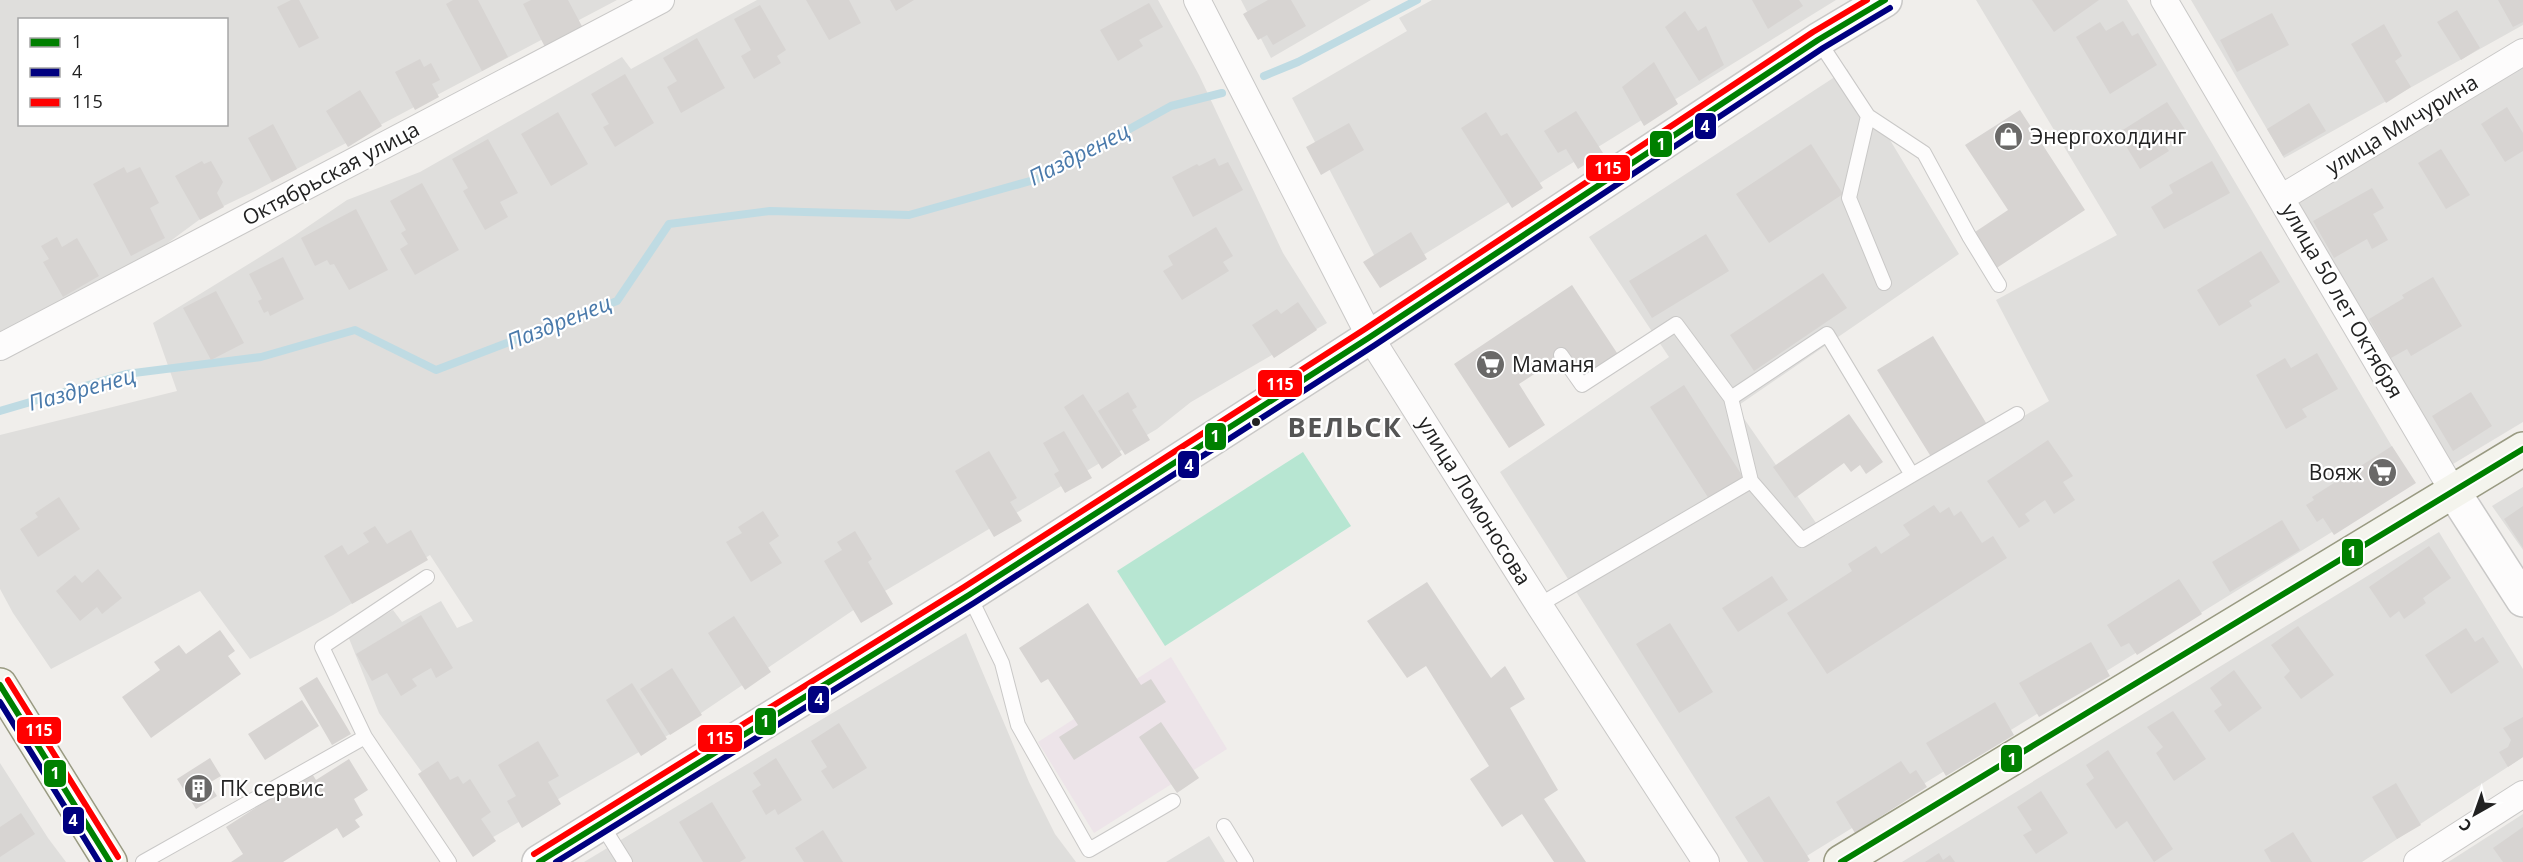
<svg xmlns="http://www.w3.org/2000/svg" width="2523" height="862" font-family="'Open Sans',sans-serif">
	<rect width="100%" height="100%" fill="#f0eeeb"/>
	<!-- residential -->
	<path fill="#dfdedc" fill-rule="evenodd" d="M0,0H617L257,190L207,214L138,265L0,334ZM20,20H226V124H20Z
		M757,0H1158L1199,75L1283,253L1327,323L1191,402L1157,429L858,607L670,734L476,847L379,713L348,636L393,610L402,622L441,601L457,628L473,621L430,555L333,615L250,659L200,591L51,669L13,613L0,589V435L177,391L153,323L294,236L347,200L420,172L622,57L631,69Z
		M1241,0H1371L1271,58Z
		M1432,0H1836L1386,278L1292,98L1407,31L1399,18Z
		M1976,0H2127L2413,482L1797,862H1748L1500,472L1669,357L1589,237L1847,69L1959,254L1736,407L1825,536L2049,401L1996,300L2117,235Z
		M2191,0H2523V25L2284,158Z
		M2523,63V422L2448,467L2291,199Z
		M2523,487V550L2492,506Z
		M2439,532L2523,669V757L2362,862H1902Z
		M966,633L1029,782L1055,834L1076,862H584Z
		M0,763L48,838L66,862H0Z
		M2523,814V862H2448L2453,859Z
		M1209,836L1225,862H1166Z"/>
	<!-- industrial -->
	<path fill="#ede4e9" d="M1171,657L1227,749L1094,833L1038,742Z"/>
	<!-- pitch -->
	<path fill="#b7e6d2" d="M1303,452L1351,526L1165,646L1117,571Z"/>
	<g fill="none" stroke-linecap="round" stroke-linejoin="round">
		<!-- stream -->
		<path stroke="#bfdbe3" stroke-width="8" d="M1264,76L1298,62L1417,0
			M0,411L126,374L261,357L355,330L436,370L617,301L669,224L770,211L909,215L1041,178L1171,106L1222,93"/>
	</g>
	<!-- building -->
	<path fill="#d7d4d2" d="M291,0H299L319,38L299,48L277,7Z
		M453,0H478L508,57L482,71L446,4Z
		M531,0H568L584,30L546,49L523,4Z
		M806,0H849L861,23L829,40Z
		M890,0H914L896,11Z
		M1268,0H1291L1306,26L1273,45L1267,35L1258,40L1243,14Z
		M1752,0H1799L1803,6L1768,29Z
		M2032,0H2099L2054,32Z
		M2498,0H2523V22L2513,27Z
		M1149,3L1163,27L1139,40L1143,46L1118,61L1100,30Z
		M760,5L786,50L777,56L781,63L754,79L741,56L751,50L734,19Z
		M2457,10L2480,48L2461,60L2437,22Z
		M1685,11L1698,31L1706,26L1724,65L1699,81L1665,27Z
		M2272,13L2289,45L2237,72L2220,40Z
		M2123,21L2132,36L2138,33L2157,65L2110,94L2076,37L2100,22L2106,31Z
		M2384,24L2402,56L2395,61L2411,87L2386,103L2351,44Z
		M697,38L725,88L681,113L667,87L677,81L663,58Z
		M420,59L424,67L431,63L440,80L432,84L439,97L415,110L395,72Z
		M1654,62L1678,104L1644,126L1622,87Z
		M625,74L654,123L615,147L603,127L609,124L591,94Z
		M360,90L382,126L348,147L326,111Z
		M2167,102L2186,131L2164,144L2169,151L2140,169L2118,133Z
		M2309,103L2326,131L2283,156L2267,129Z
		M2507,107L2523,133V151L2505,162L2481,124Z
		M2020,110L2085,210L1992,271L1969,236L2008,210L1965,145Z
		M1576,111L1603,153L1578,169L1566,149L1558,153L1544,131Z
		M558,112L588,164L551,186L521,134Z
		M1486,112L1501,136L1507,133L1543,188L1512,208L1461,128Z
		M1349,123L1364,150L1321,175L1306,147Z
		M273,124L297,169L272,182L248,138Z
		M488,139L518,193L500,202L508,217L485,230L463,191L468,188L452,159Z
		M1811,144L1843,194L1769,243L1736,194Z
		M2441,149L2470,195L2446,209L2418,163Z
		M1215,158L1219,166L1228,162L1243,190L1193,217L1172,177L1197,164L1199,166Z
		M202,161L204,164L211,161L223,182L217,193L224,207L200,220L175,176Z
		M2212,161L2230,193L2164,229L2151,207L2173,193L2169,185Z
		M124,167L127,173L140,167L159,203L150,208L165,238L131,256L93,184Z
		M422,183L459,250L415,275L400,249L408,244L401,233L406,230L390,201Z
		M2372,188L2384,208L2373,214L2388,240L2372,249L2367,239L2334,258L2313,221Z
		M356,209L388,270L349,290L334,264L330,265L327,260L315,266L301,238Z
		M1216,227L1233,256L1223,262L1229,271L1182,300L1163,271L1173,265L1168,256Z
		M1411,232L1427,259L1380,288L1363,262Z
		M1706,234L1729,271L1652,318L1629,281Z
		M57,237L62,247L77,238L99,276L63,297L43,262L49,259L41,246Z
		M2261,251L2280,282L2249,301L2252,306L2219,326L2197,290Z
		M283,257L304,299L270,316L268,311L264,313L258,301L262,299L249,274Z
		M1823,273L1847,308L1754,371L1730,335Z
		M2433,277L2462,326L2411,356L2407,349L2391,358L2369,319L2404,298L2402,295Z
		M1572,285L1621,359L1588,381L1568,352L1519,384L1545,425L1509,448L1454,364Z
		M216,291L244,343L211,360L183,308Z
		M1298,302L1317,330L1274,358L1252,325L1277,309L1281,314Z
		M1933,336L1988,426L1933,460L1877,370Z
		M2317,353L2338,389L2302,409L2307,417L2286,429L2256,375L2285,358L2291,368Z
		M1684,385L1745,480L1711,502L1650,407Z
		M1128,392L1137,407L1132,410L1150,440L1125,455L1098,411Z
		M2471,392L2492,426L2453,451L2432,416Z
		M1083,394L1122,455L1102,469L1064,407Z
		M1849,414L1883,462L1866,474L1860,465L1851,472L1844,463L1795,498L1773,467Z
		M1064,431L1092,478L1065,493L1054,474L1059,471L1043,443Z
		M2048,440L2073,476L2063,482L2075,500L2054,514L2045,500L2025,514L2030,521L2019,528L1987,481Z
		M2392,446L2416,483L2334,535L2323,518L2317,522L2306,505L2314,500L2312,497Z
		M989,451L1017,498L1010,502L1022,521L994,537L955,471Z
		M59,497L80,529L38,557L20,529L38,517L35,513Z
		M1934,505L1940,513L1949,507L1954,516L1961,511L1982,543L1993,536L2007,558L1827,674L1787,613L1852,571L1848,564L1876,546L1881,554L1910,535L1903,525Z
		M2523,506V548L2504,519Z
		M763,511L779,536L769,543L782,563L751,582L726,542L742,533L738,527Z
		M2282,520L2300,550L2230,592L2212,562Z
		M375,526L387,544L411,530L428,560L352,604L324,556L342,545L348,555L369,542L363,533Z
		M855,531L872,559L868,562L893,604L861,623L824,561L842,550L837,542Z
		M2429,546L2451,578L2423,598L2426,603L2404,619L2399,611L2390,618L2369,587Z
		M98,569L122,598L102,614L97,607L80,621L56,591L75,575L82,583Z
		M1772,576L1788,600L1738,632L1722,608Z
		M2179,579L2202,614L2137,655L2129,643L2121,647L2107,625Z
		M1427,582L1491,678L1505,666L1525,699L1510,708L1558,790L1544,799L1586,862H1554L1522,814L1502,827L1470,779L1489,766L1426,666L1407,678L1367,621Z
		M1088,603L1141,685L1151,679L1166,702L1074,760L1059,737L1078,725L1048,679L1041,683L1019,648Z
		M421,615L453,668L436,678L431,668L412,679L417,686L401,696L387,673L372,681L356,654Z
		M734,616L771,672L745,690L708,633Z
		M1670,623L1713,692L1679,713L1636,644Z
		M2298,626L2334,675L2301,699L2284,677L2290,671L2271,645Z
		M2466,628L2475,642L2483,637L2499,662L2451,694L2425,655Z
		M220,630L235,651L228,656L241,674L151,738L122,697L160,670L154,662L179,645L186,654Z
		M2091,642L2110,676L2039,717L2019,683Z
		M672,668L702,715L670,735L640,689Z
		M2234,670L2262,708L2229,732L2214,711L2222,705L2210,688Z
		M317,677L351,734L332,745L299,688Z
		M632,683L667,739L641,756L606,700Z
		M302,700L319,726L265,760L248,734Z
		M1995,702L2014,735L1946,776L1926,743Z
		M2173,711L2206,759L2174,781L2156,753L2163,747L2147,727Z
		M2523,717V757L2508,767L2499,752L2508,747L2511,740L2503,728Z
		M1161,722L1199,778L1177,793L1139,737Z
		M839,723L867,768L833,789L821,771L827,767L811,741Z
		M538,741L559,776L548,782L561,804L522,828L507,801L516,796L498,765Z
		M2108,750L2173,849L2154,862L2127,821L2116,829L2086,784L2094,778L2086,765Z
		M210,758L221,776L209,783L217,796L196,809L177,779Z
		M776,758L802,800L778,815L775,809L766,815L752,791L761,785L753,773Z
		M349,759L368,790L354,799L363,815L355,820L360,827L343,838L337,828L283,862H231L243,854L226,827L311,772L316,780Z
		M438,761L450,780L458,776L463,784L470,779L491,812L481,819L496,841L473,857L418,774Z
		M1901,761L1910,774L1916,770L1927,787L1855,833L1836,802Z
		M2396,783L2421,825L2397,839L2372,797Z
		M2041,791L2068,833L2036,854L2023,835L2032,830L2017,807Z
		M1769,796L1810,860L1807,862H1764L1735,817Z
		M712,802L746,858L740,862H703L679,822Z
		M21,813L35,834L0,857V827Z
		M2523,827V862H2503L2493,848Z
		M823,830L843,862H804L795,848Z
		M2293,832L2312,862H2271L2264,850Z
		M1939,853L1943,860L1950,855L1955,862H1925Z"/>
	<g fill="none" stroke-linecap="round" stroke-linejoin="round">
		<defs>
			<path id="service" d="M1818,40L1868,116L1849,198L1884,283
				M1868,116L1924,153L1969,236L1999,285
				M1561,355L1582,385L1676,324L1731,398
				M1912,475L2017,414
				M427,577L322,647L365,737L449,862
				M969,595L1002,663L1018,725L1089,850L1173,801
				M1539,605L1751,481L1802,540L1912,475L1827,334L1731,398L1751,481
				M600,822L625,862
				M1224,826L1246,862
				M143,862L365,737"/>
			<path id="minor" d="M1197,0L1370,337L1539,605L1706,862
				M2164,0L2453,491
				M2281,198L2523,52
				M0,347L661,0
				M2417,862L2523,794"/>
			<path id="tertiary" d="M2453,491L2523,600
				M539,862L969,595L1370,337L1818,40L1885,0"/>
			<path id="secondary" d="M0,685L110,862
				M1841,862L2523,449"/>
		</defs>
		<!-- service casing -->
		<use href="#service" stroke="#c9c8c7" stroke-width="16"/>
		<!-- minor casing -->
		<use href="#minor" stroke="#c9c8c7" stroke-width="28"/>
		<!-- tertiary casing -->
		<use href="#tertiary" stroke="#c9c8c7" stroke-width="36"/>
		<!-- secondary casing -->
		<use href="#secondary" stroke="#999a82" stroke-width="36"/>
		<!-- service -->
		<use href="#service" stroke="#fdfcfc" stroke-width="14"/>
		<!-- minor -->
		<use href="#minor" stroke="#fdfcfc" stroke-width="26"/>
		<!-- tertiary -->
		<use href="#tertiary" stroke="#fdfcfc" stroke-width="33"/>
		<!-- secondary -->
		<use href="#secondary" stroke="#f4f4ed" stroke-width="33"/>
		<defs>
			<path id="bus-1" d="M0,685L110,862
				M539,862L969,595L1370,337L1818,40L1885,0
				M1841,862L2523,449"/>
			<path id="bus-2" d="M0,702L99,862
				M556,862L974,603L1375,345L1823,48L1890,8"/>
			<path id="bus-3" d="M8,680L118,857
				M534,854L964,587L1365,329L1813,32L1867,0"/>
		</defs>
		<!-- bus-1 casing -->
		<use href="#bus-1" stroke="#fff" stroke-width="10"/>
		<!-- bus-2 casing -->
		<use href="#bus-2" stroke="#fff" stroke-width="10"/>
		<!-- bus-3 casing -->
		<use href="#bus-3" stroke="#fff" stroke-width="10"/>
		<!-- bus-1 -->
		<use href="#bus-1" stroke="#008000" stroke-width="6"/>
		<!-- bus-2 -->
		<use href="#bus-2" stroke="#000080" stroke-width="6"/>
		<!-- bus-3 -->
		<use href="#bus-3" stroke="#f00" stroke-width="6"/>
	</g>
	<!-- icons -->
	<defs>
		<symbol id="shop-disc" viewBox="-11 -11 22 22"><circle r="9.5" fill="#6a6968" stroke="#fff"/><path d="M-5-2.5h2.3a2.7 3.5 0 0 1 5.4 0H5L5.5 6h-11ZM-1.5-2.5h3a1.5 2.3 0 0 0-3 0Z" fill="#fff"/></symbol>
		<symbol id="supermarket-disc" viewBox="-11 -11 22 22"><circle r="9.5" fill="#6a6968" stroke="#fff"/><path d="M-6-5.5h2.5l.6 2H6L4.5 2H-2.5L-4.4-4H-6ZM-1.5 3.2a1.3 1.3 0 1 0 .1 0ZM3 3.2a1.3 1.3 0 1 0 .1 0Z" fill="#fff"/></symbol>
		<symbol id="building-disc" viewBox="-11 -11 22 22"><circle r="9.5" fill="#6a6968" stroke="#fff"/><path d="M-4-6H4V6H1V3H-1V6H-4ZM-2.5-4.3h1.7v1.8h-1.7ZM.8-4.3h1.7v1.8H.8ZM-2.5-1h1.7V.8h-1.7ZM.8-1h1.7V.8H.8Z" fill="#fff"/></symbol>
	</defs>
	<g fill-rule="evenodd">
		<use href="#shop-disc" x="1992" y="120" width="33" height="33"/>
		<use href="#supermarket-disc" x="1474" y="348" width="33" height="33"/>
		<use href="#supermarket-disc" x="2366" y="456" width="33" height="33"/>
		<use href="#building-disc" x="182" y="772" width="33" height="33"/>
	</g>
	<!-- markers -->
	<circle fill="#222" stroke="#fff" stroke-width="2" cx="1256" cy="422" r="5"/>
	<g text-anchor="middle" stroke-width="4.5" stroke-linejoin="round" paint-order="stroke">
		<!-- street labels -->
		<g font-size="21" fill="#222" stroke="#fff">
			<text transform="translate(2402 125) rotate(-31)" y="7">улица Мичурина</text>
			<text transform="translate(331 174) rotate(-28)" y="7">Октябрьская улица</text>
			<text transform="translate(2342 301) rotate(60)" y="7">улица 50 лет Октября</text>
			<text transform="translate(1474 501) rotate(58)" y="7">улица Ломоносова</text>
		</g>
		<!-- poi labels -->
		<g font-size="21" fill="#222" stroke="#fff" text-anchor="start">
			<text x="2030" y="144">Энергохолдинг</text>
			<text x="1512" y="372">Маманя</text>
			<text x="2362" y="480" text-anchor="end">Вояж</text>
			<text x="220" y="796">ПК сервис</text>
		</g>
		<!-- water labels -->
		<g font-size="22" font-style="italic" fill="#4a7aab" stroke="#fff">
			<text transform="translate(1079 154) rotate(-27)" y="8">Паздренец</text>
			<text transform="translate(559 322) rotate(-22)" y="8">Паздренец</text>
			<text transform="translate(82 389) rotate(-15)" y="8">Паздренец</text>
		</g>
		<!-- district labels -->
		<g font-size="27" font-weight="bold" letter-spacing="1.5" fill="#555" stroke="#fff">
			<text x="1345" y="437">ВЕЛЬСК</text>
		</g>
	</g>
	<g stroke="#fff" stroke-width="2">
		<rect x="1694" y="112" width="23" height="28" rx="6" fill="#000080"/>
		<rect x="1649" y="130" width="24" height="28" rx="6" fill="#008000"/>
		<rect x="1585" y="154" width="46" height="28" rx="6" fill="#f00"/>
		<rect x="1257" y="369" width="46" height="29" rx="6" fill="#f00"/>
		<rect x="1204" y="422" width="23" height="29" rx="6" fill="#008000"/>
		<rect x="1177" y="450" width="23" height="29" rx="6" fill="#000080"/>
		<rect x="2341" y="538" width="23" height="29" rx="6" fill="#008000"/>
		<rect x="807" y="685" width="23" height="29" rx="6" fill="#000080"/>
		<rect x="754" y="707" width="23" height="29" rx="6" fill="#008000"/>
		<rect x="16" y="716" width="46" height="29" rx="6" fill="#f00"/>
		<rect x="697" y="724" width="46" height="29" rx="6" fill="#f00"/>
		<rect x="2000" y="744" width="23" height="29" rx="6" fill="#008000"/>
		<rect x="43" y="759" width="24" height="29" rx="6" fill="#008000"/>
		<rect x="62" y="806" width="23" height="29" rx="6" fill="#000080"/>
	</g>
	<g font-size="16" text-anchor="middle" font-weight="bold" fill="#fff">
		<text x="1705" y="132">4</text>
		<text x="1661" y="150">1</text>
		<text x="1608" y="174">115</text>
		<text x="1280" y="390">115</text>
		<text x="1215" y="442">1</text>
		<text x="1189" y="471">4</text>
		<text x="2352" y="558">1</text>
		<text x="819" y="705">4</text>
		<text x="765" y="727">1</text>
		<text x="39" y="736">115</text>
		<text x="720" y="744">115</text>
		<text x="2012" y="765">1</text>
		<text x="55" y="779">1</text>
		<text x="73" y="826">4</text>
	</g>
	<!-- legend -->
	<rect x="18" y="18" width="210" height="108" fill="#ffffff" stroke="#a7a7a7" stroke-width="1.5"/>
	<rect x="30" y="38" width="30" height="9" fill="#008000" stroke="#a7a7a7" stroke-width="1.5"/>
	<text x="72" y="48" font-size="18" fill="#222222">1</text>
	<rect x="30" y="68" width="30" height="9" fill="#000080" stroke="#a7a7a7" stroke-width="1.5"/>
	<text x="72" y="78" font-size="18" fill="#222222">4</text>
	<rect x="30" y="98" width="30" height="9" fill="#ff0000" stroke="#a7a7a7" stroke-width="1.5"/>
	<text x="72" y="108" font-size="18" fill="#222222">115</text>
	<!-- north arrow -->
	<g transform="translate(2475 814) rotate(220)" stroke="#ffffff" stroke-width="4.5" paint-order="stroke">
	<path d="M0-4.5L10 22L0 15L-10 22Z" fill="#222222"/>
	<text y="-9" font-size="16" font-weight="bold" text-anchor="middle" fill="#222222">С</text>
	</g>
</svg>
